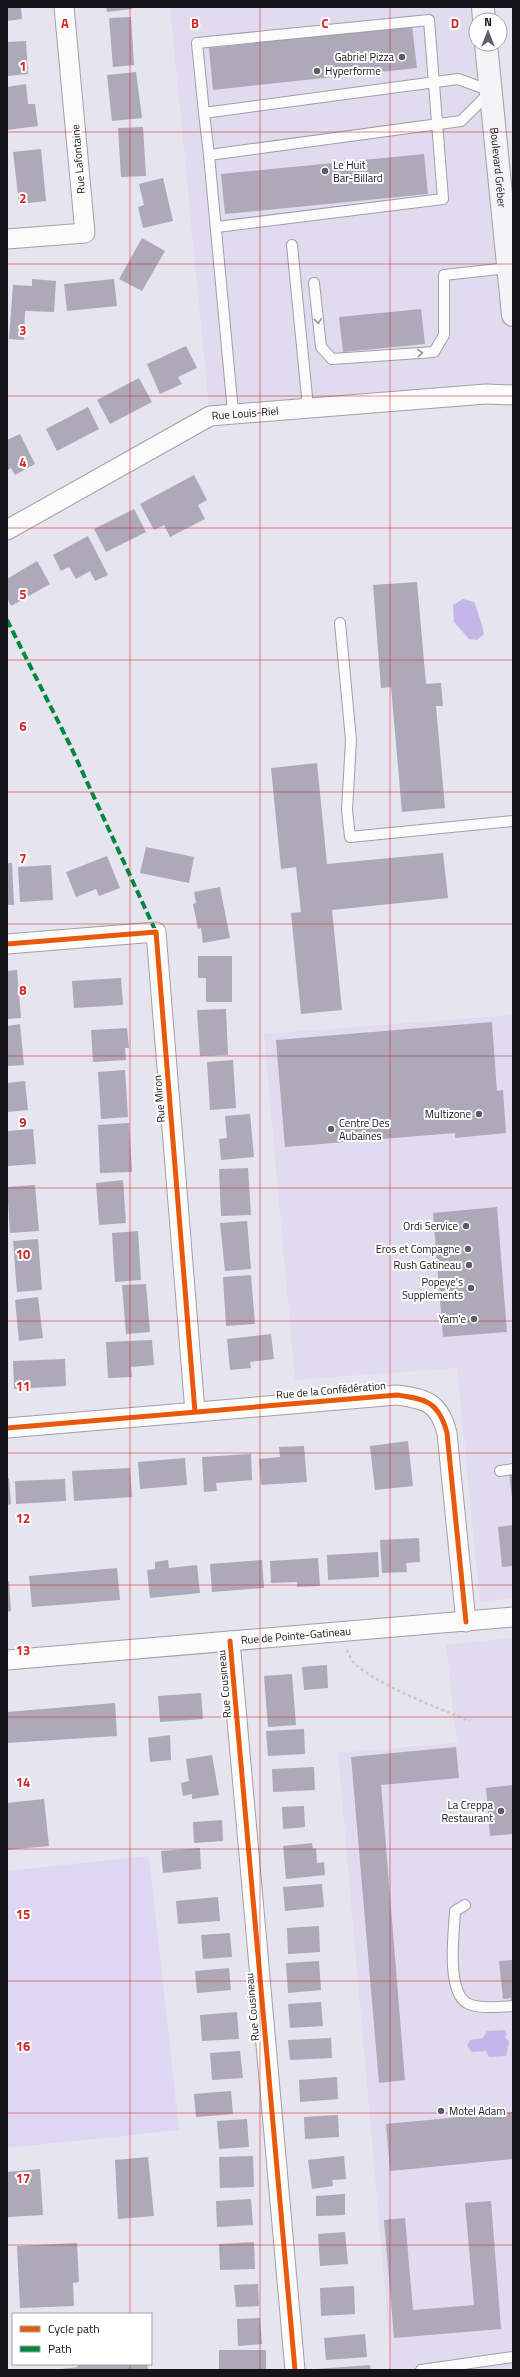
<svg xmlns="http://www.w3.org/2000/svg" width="520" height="2377" font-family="'Titillium Web',sans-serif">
	<rect width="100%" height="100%" fill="#e6e4ee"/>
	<!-- built -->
	<path fill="#e0dbee" d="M170,7H483L476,20V44L513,317V396L210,416Z
		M513,1015V1598L480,1602L457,1368L295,1380L264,1034Z
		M513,1638V2370H392L338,1753L457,1743L446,1645Z"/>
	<!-- green -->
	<path fill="#ded7f4" d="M149,1856L179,2130L7,2148V1871Z"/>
	<!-- water -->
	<path fill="#c4b7e7" d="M463,599L474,602C476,606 484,630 484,634L477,640L469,639L454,622L453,605Z
		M504,2030L507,2034L505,2037L509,2042L506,2056L489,2057L486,2051L472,2052L467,2046L470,2040L483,2038L487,2031Z"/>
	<!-- building -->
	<path fill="#ada9b9" d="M7,7H21L22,19L7,21Z
		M106,7H132V9L107,12Z
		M131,17L134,65L113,67L109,18Z
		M412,26L417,68L213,90L209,48Z
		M26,41L28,74L7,76V42Z
		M136,72L142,118L112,121L107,75Z
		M26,84L28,104H35L38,126L7,130V87Z
		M143,127L146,176L121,177L118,128Z
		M41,149L46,201L19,204L13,152Z
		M424,154L428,194L225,214L221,174Z
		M163,178L173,221L143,228L138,207L144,205L139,184Z
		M142,238L165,251L142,291L119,279Z
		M32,279L56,281L54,312L25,311L24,340L9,339L13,285L32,286Z
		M114,279L117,306L67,311L64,284Z
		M421,309L425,344L343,352L339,317Z
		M186,346L197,368L178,377L182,384L160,394L147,364Z
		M139,378L152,402L110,424L97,400Z
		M88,407L99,429L57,451L46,429Z
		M20,434L35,464L15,475L11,468L7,471V440Z
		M194,475L207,500L198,505L205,519L170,537L164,525L154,530L140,504Z
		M134,509L146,532L106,552L94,529Z
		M88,536L108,575L95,581L90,571L76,579L69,567L61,571L53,555Z
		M37,561L50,584L11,606L7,598V579Z
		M417,582L426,684L441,683L443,706H436L445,808L402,812L391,687L381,688L373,585Z
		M317,763L327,864L443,853L448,898L332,910L342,1010L301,1014L291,913L301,912L296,867L281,869L271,768Z
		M146,847L194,857L189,883L140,873Z
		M107,856L120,888L99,896L96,889L76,897L66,872Z
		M7,863H12L14,905H7Z
		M51,865L53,900L20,902L18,867Z
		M220,887L230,938L203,943L201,928L198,929L193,904L196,903L194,892Z
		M198,956H232V1002H206V978H198Z
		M17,970L21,1018L7,1019V971Z
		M121,978L123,1005L74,1008L72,981Z
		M226,1009L228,1055L200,1056L197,1010Z
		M492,1022L497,1091L503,1090L506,1133L455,1138V1133L285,1147L276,1040Z
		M20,1024L24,1065L7,1066V1026Z
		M127,1028L129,1048H125L126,1060L93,1062L91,1030Z
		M233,1060L236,1108L210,1110L207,1062Z
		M125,1070L128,1117L101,1119L98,1072Z
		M25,1081L28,1110L7,1112V1083Z
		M250,1114L254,1157L221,1160L219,1139L227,1138L225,1116Z
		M129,1123L132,1172L100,1173L98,1125Z
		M33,1129L36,1164L7,1166V1131Z
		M248,1168L251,1215L221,1216L219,1169Z
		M123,1180L126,1223L99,1225L96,1183Z
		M35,1185L39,1231L10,1233L7,1187Z
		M497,1207L507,1332L443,1337L433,1213Z
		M247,1221L251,1269L225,1271L220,1223Z
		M138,1231L141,1280L115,1282L112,1233Z
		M38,1239L42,1290L17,1292L13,1241Z
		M251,1275L255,1324L226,1326L223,1277Z
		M146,1284L150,1332L126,1334L122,1285Z
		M38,1297L43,1338L19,1341L15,1300Z
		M271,1334L274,1359L250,1362L251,1368L230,1370L227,1339Z
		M152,1340L154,1365L131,1367L132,1377L108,1378L106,1342Z
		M65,1359L66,1386L14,1389L13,1361Z
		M408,1441L413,1486L375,1490L370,1446Z
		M304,1446L307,1482L261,1485L259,1459L280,1457L279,1447Z
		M251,1454L252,1480L216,1483L217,1491L204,1492L202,1457Z
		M185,1458L187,1485L140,1489L138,1462Z
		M130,1468L132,1497L74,1501L72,1471Z
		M513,1472V1498H512L509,1473Z
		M7,1478H9L11,1504L7,1505Z
		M65,1479L66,1501L16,1504L15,1481Z
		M513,1525V1566L502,1567L498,1527Z
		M419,1538L420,1562L406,1563L407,1572L382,1573L380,1540Z
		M378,1552L379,1577L328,1580L327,1555Z
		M318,1558L320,1586L297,1587V1582L271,1583L270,1561Z
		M168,1560L169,1568L197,1565L200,1593L150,1598L147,1570L155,1569V1562Z
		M262,1560L264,1588L212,1592L210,1564Z
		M117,1568L120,1600L32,1607L29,1576Z
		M7,1581H9L11,1611L7,1612Z
		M327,1665L328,1688L304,1690L302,1667Z
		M292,1674L296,1725L268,1727L264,1676Z
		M201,1693L203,1719L160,1722L158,1696Z
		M115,1703L117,1736L7,1743V1712Z
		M304,1729L305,1754L268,1756L266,1731Z
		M170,1735L171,1760L150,1762L148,1738Z
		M456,1747L459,1778L381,1785L405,2080L379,2083L351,1757Z
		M212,1755L219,1795L192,1799V1794L183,1796L181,1783L189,1781L186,1759Z
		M314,1767L315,1790L273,1792L272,1769Z
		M513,1785V1834L490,1836L486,1788Z
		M44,1799L49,1846L7,1850V1803Z
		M304,1806L305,1827L283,1829L282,1807Z
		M222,1820L223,1841L194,1843L193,1822Z
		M312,1843L313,1849L316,1848L317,1863L324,1862L325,1875L286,1879L283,1846Z
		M200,1848L201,1869L163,1873L161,1851Z
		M322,1884L324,1907L285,1911L283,1887Z
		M218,1897L220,1921L178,1924L176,1901Z
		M319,1926L320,1952L288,1954L287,1928Z
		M230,1933L232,1957L203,1959L201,1935Z
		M513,1960V2004H512L511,1998L503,1999L499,1961Z
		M319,1961L321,1990L288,1993L286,1963Z
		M229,1968L231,1990L197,1993L195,1971Z
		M321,2002L323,2026L290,2028L288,2004Z
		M237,2012L239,2039L202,2041L200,2015Z
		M331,2038L332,2058L290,2060L288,2040Z
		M240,2051L243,2078L212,2080L210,2053Z
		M337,2077L338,2099L300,2102L299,2080Z
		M231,2091L233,2114L196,2117L194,2094Z
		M513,2112V2159L390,2171L386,2124Z
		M338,2115L339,2137L305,2139L304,2117Z
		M247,2119L249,2147L219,2149L217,2121Z
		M253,2156L254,2187L220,2188L219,2157Z
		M344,2156L346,2179L332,2180L333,2186L312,2189L308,2160Z
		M148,2157L154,2216L118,2219L115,2160Z
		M40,2169L43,2215L8,2217L7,2172Z
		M345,2194V2215L316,2216V2196Z
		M251,2199L253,2225L217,2227L216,2201Z
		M491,2201L501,2329L394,2338L384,2220L405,2218L413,2310L474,2305L465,2203Z
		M345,2232L348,2264L320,2266L318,2234Z
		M254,2242L255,2269L220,2270L219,2244Z
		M77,2243L79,2282L73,2283L74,2306L20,2308L17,2246Z
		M258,2284L259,2306L236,2307L234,2285Z
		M354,2286L355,2314L321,2316L320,2288Z
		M260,2318L262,2344L238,2346L237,2319Z
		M365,2334L367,2357L326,2360L324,2338Z
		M219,2350H266V2370H219Z
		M77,2364H147L148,2370H53L78,2367Z
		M370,2365L371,2370H316V2369Z"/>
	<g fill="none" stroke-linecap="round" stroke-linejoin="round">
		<defs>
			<path id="lane" d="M458,79L491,91L461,121L209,155L204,113Z
				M204,113L197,43L429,20L443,199L217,227
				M209,155L233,412
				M292,245L308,407
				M314,283L321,347L332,359L434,352L444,335V275L508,268
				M340,623L351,740L347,810L350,837L513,821
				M500,1471L513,1469
				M465,1905L455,1911C454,1932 446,1991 467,2003C476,2009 502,2007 513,2006
				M421,2370L513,2357"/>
			<g id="street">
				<path d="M7,239L85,233L64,7"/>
				<path id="s1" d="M7,530L210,416L486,394L513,395"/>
				<path d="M7,944L156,932L195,1412"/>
				<path d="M7,1428L397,1395C426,1399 439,1402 447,1433L466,1622"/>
				<path d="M230,1641L295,2370"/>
				<path id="s2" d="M7,1660L513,1617"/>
			</g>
			<g id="secondary">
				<path d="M483,7L484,20"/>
				<path id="s3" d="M486,44L513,315"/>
			</g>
		</defs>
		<!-- lane casing -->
		<use href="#lane" stroke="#a19fa6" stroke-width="12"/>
		<!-- street casing -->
		<use href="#street" stroke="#a19fa6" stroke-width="21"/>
		<!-- secondary casing -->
		<use href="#secondary" stroke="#a19fa6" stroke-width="24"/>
		<!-- path -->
		<path stroke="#c8c8ca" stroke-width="2.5" stroke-dasharray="3 3" stroke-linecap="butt" d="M347,1650C349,1654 351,1660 354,1663C379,1686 438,1708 470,1721"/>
		<!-- lane -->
		<use href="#lane" stroke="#fbfbfc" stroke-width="10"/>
		<!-- street -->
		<use href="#street" stroke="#fbfbfc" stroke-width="19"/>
		<!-- secondary -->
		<use href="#secondary" stroke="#f4f3f6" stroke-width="22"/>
		<!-- quiet -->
		<path stroke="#00873e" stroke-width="4" stroke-dasharray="8 4" stroke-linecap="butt" d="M7,620L70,745L156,932"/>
		<defs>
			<path id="cycleway" d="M7,944L156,932L195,1412
				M7,1428L397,1395C426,1399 439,1402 447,1433L466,1622
				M230,1641L295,2370"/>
		</defs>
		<!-- cycleway casing -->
		<use href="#cycleway" stroke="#fff" stroke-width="8"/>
		<!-- cycleway -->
		<use href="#cycleway" stroke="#e8590c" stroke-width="5"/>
	</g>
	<!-- one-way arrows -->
	<defs><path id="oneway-chevron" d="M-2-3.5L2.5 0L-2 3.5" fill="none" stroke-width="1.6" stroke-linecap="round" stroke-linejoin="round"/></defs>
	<g stroke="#949396">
		<use href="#oneway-chevron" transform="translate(318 321) rotate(84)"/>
		<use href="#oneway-chevron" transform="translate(420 353) rotate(-5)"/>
	</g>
	<!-- grid -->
	<path fill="none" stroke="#d62828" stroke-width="1" stroke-opacity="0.55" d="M130,7V2314M260,7V2370M390,7V2370M7,132H513M7,264H513M7,396H513M7,528H513M7,660H513M7,792H513M7,924H513M7,1056H513M7,1188H513M7,1321H513M7,1453H513M7,1585H513M7,1717H513M7,1849H513M7,1981H513M7,2113H513M7,2245H513M130,2364V2370"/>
	<!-- markers -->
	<g fill="#5e5d64" stroke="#fff" stroke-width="1.5">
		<circle cx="402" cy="57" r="4"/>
		<circle cx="317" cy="71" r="4"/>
		<circle cx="325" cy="171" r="4"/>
		<circle cx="479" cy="1114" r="4"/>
		<circle cx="331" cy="1129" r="4"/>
		<circle cx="466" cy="1226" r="4"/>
		<circle cx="468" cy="1249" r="4"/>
		<circle cx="469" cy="1265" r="4"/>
		<circle cx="471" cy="1288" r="4"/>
		<circle cx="474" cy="1319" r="4"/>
		<circle cx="501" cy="1811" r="4"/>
		<circle cx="441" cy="2111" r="4"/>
	</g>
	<g text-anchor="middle" stroke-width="4" stroke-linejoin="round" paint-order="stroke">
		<!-- poi labels -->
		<g font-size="11" fill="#15141a" stroke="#fff" text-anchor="end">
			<text x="394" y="61">Gabriel Pizza</text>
			<text x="325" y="75" text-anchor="start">Hyperforme</text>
			<text x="333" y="169" text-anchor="start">Le Huit<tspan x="333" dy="13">Bar-Billard</tspan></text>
			<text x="471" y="1118">Multizone</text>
			<text x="339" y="1127" text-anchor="start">Centre Des<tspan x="339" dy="13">Aubaines</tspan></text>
			<text x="458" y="1230">Ordi Service</text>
			<text x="460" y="1253">Eros et Compagne</text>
			<text x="461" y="1269">Rush Gatineau</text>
			<text x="463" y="1286">Popeye's<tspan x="463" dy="13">Supplements</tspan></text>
			<text x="466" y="1323">Yam'e</text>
			<text x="493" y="1809">La Creppa<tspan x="493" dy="13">Restaurant</tspan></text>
			<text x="449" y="2115" text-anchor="start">Motel Adam</text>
		</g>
		<!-- street labels -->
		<g font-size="11" fill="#15141a" stroke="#fff">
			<text transform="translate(78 159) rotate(-95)" y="4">Rue Lafontaine</text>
			<text dy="4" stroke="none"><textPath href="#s3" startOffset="124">Boulevard Gréber</textPath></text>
			<text dy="4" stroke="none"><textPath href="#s1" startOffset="268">Rue Louis-Riel</textPath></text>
			<text transform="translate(159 1099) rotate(-95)" y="4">Rue Miron</text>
			<text transform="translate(331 1390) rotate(-5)" y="4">Rue de la Confédération</text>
			<text dy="4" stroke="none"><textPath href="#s2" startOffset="290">Rue de Pointe-Gatineau</textPath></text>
			<text transform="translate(224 1684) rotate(-95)" y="4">Rue Cousineau</text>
			<text transform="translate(252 2007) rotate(-95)" y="4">Rue Cousineau</text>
		</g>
	</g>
	<g font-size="13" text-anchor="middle" font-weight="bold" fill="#d62828" stroke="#fff" stroke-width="4" stroke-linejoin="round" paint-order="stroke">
		<text x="65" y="28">A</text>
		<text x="195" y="28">B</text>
		<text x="325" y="28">C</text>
		<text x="455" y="28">D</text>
		<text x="23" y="71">1</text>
		<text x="23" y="203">2</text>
		<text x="23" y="335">3</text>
		<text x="23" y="467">4</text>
		<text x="23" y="599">5</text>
		<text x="23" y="731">6</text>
		<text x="23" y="863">7</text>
		<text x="23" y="995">8</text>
		<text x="23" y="1127">9</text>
		<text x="23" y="1259">10</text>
		<text x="23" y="1391">11</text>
		<text x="23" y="1523">12</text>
		<text x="23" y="1655">13</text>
		<text x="23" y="1787">14</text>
		<text x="23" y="1919">15</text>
		<text x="23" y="2051">16</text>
		<text x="23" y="2183">17</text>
	</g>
	<!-- border -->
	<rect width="520" height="2377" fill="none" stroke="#15141a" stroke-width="16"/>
	<!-- legend -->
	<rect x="12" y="2313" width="140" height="52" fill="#ffffff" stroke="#a1a1a3"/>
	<rect x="20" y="2326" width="20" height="6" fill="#e8590c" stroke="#a1a1a3"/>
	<text x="48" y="2333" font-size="12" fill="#15141a">Cycle path</text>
	<rect x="20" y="2346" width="20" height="6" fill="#00873e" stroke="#a1a1a3"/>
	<text x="48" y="2353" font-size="12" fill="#15141a">Path</text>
	<!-- north arrow -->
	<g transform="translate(488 32)"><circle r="19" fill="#ffffff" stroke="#a1a1a3"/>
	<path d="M0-3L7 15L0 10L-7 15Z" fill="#5e5d64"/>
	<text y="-6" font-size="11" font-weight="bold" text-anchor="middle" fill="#15141a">N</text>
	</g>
</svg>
